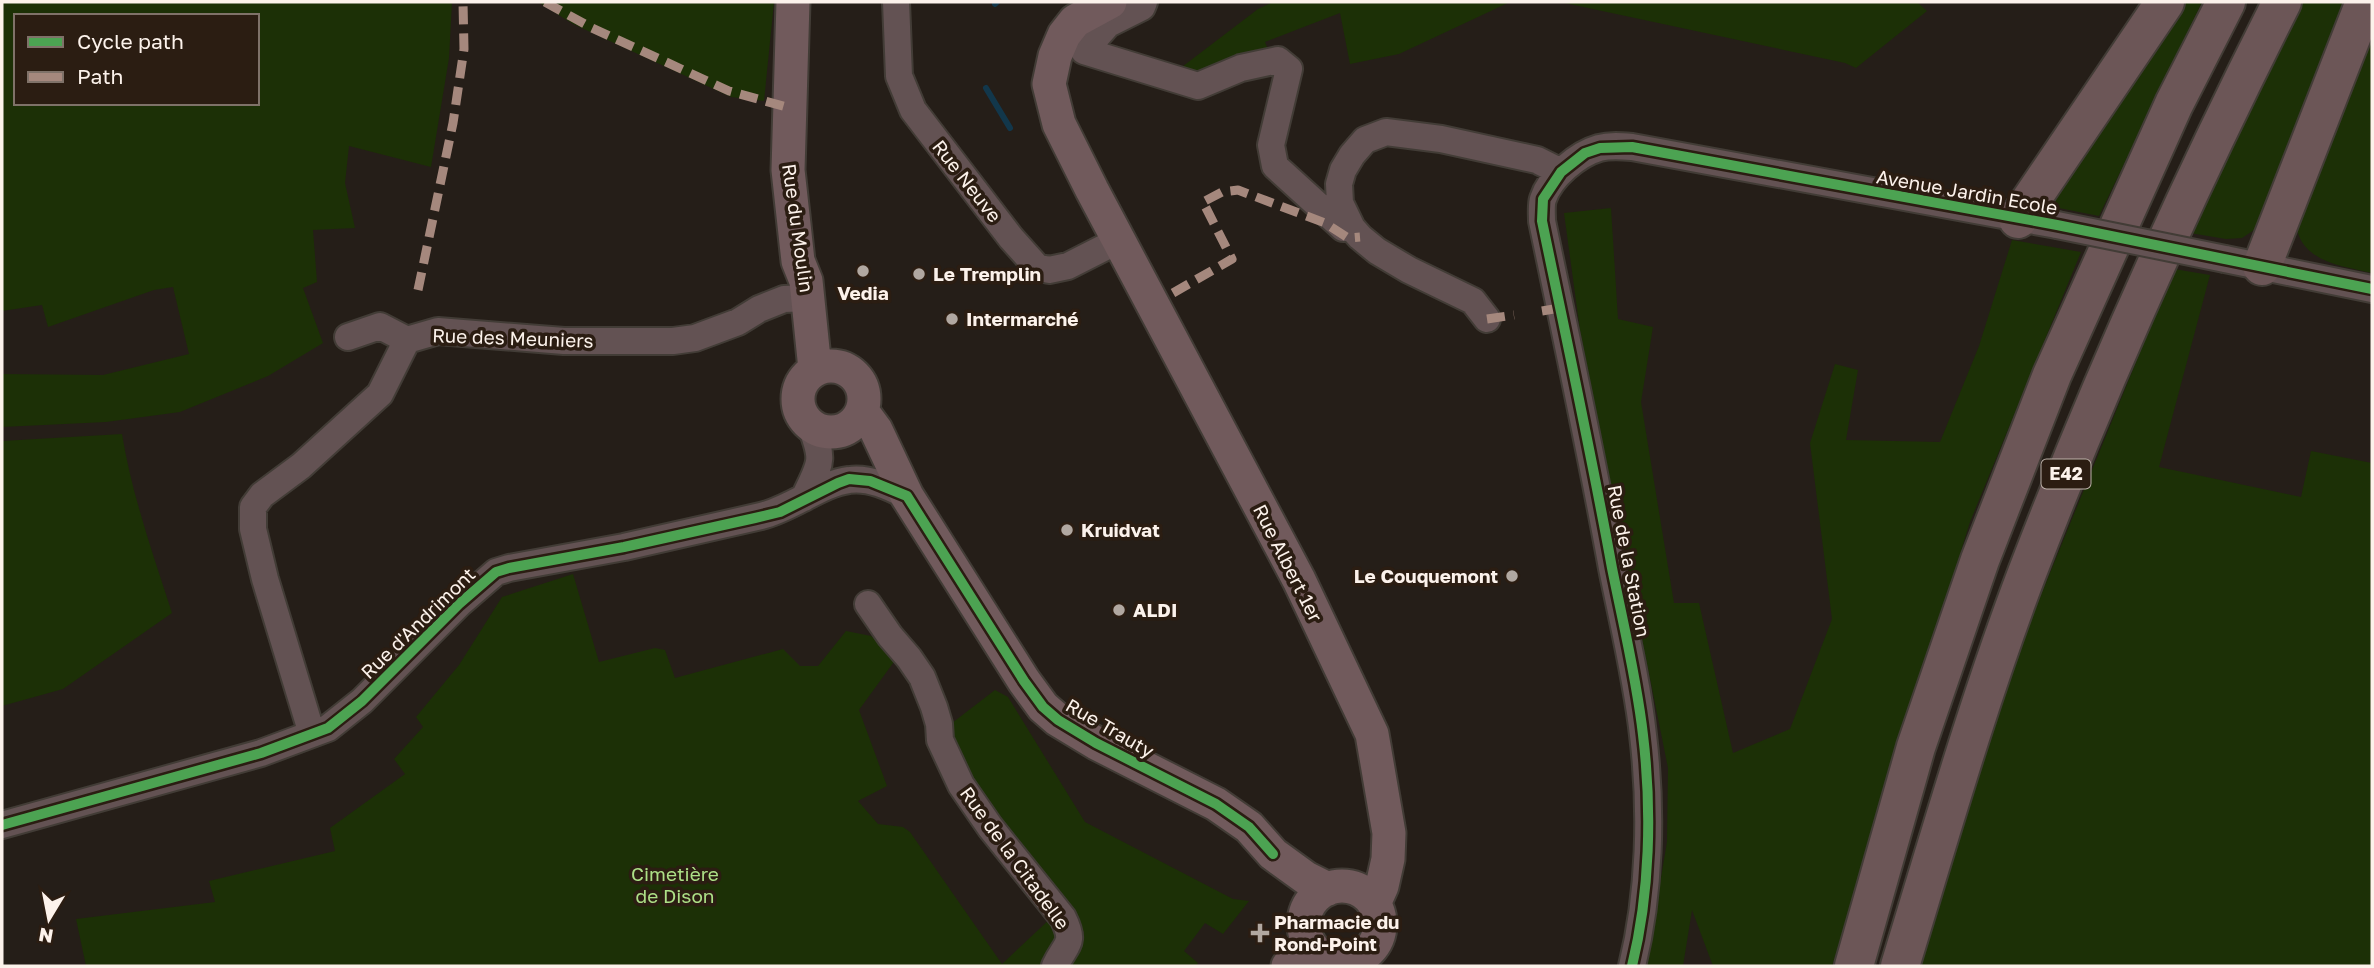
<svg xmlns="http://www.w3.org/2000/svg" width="2374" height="968" font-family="'Golos Text',sans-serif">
	<rect width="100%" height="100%" fill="#251e18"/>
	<!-- green -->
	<path fill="#1c3006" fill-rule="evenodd" d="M2,2H452L449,58L431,167L349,146L345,183L355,228L313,230L317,282L303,288L323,343L268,376L180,412L106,422L2,427V374L103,375L189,354L173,287L154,290L48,327L42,305L2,311ZM16,16H257V103H16Z
		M538,2H774L764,101L731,97L573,24Z
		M1273,2H1510L1399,54L1350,64L1340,13L1265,42L1269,52L1203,72L1174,73L1258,9Z
		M1560,2H1917L1927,11L1856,68L1845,63Z
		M2180,2H2202L2099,216L2049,206Z
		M2303,2H2351L2257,228L2242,238L2226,239L2190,233L2239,128Z
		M2372,20V273C2346,267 2310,263 2299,236C2296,229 2295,220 2293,213Z
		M1611,208L1618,319L1653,327L1641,402L1674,603H1699L1733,753L1790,729L1832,619L1810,443L1835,364L1858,370L1846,440L1940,442L1979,346L2012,240L2081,252L1970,522L1832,966H1713L1692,910L1683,966H1646L1667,842L1668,768L1580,330L1564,213Z
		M2174,269L2210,275L2159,467L2301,497L2311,451L2372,463V966H1921L2012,666Z
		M122,434C132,495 153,554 172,613L63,689L2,706V441Z
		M573,574L599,662L655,648L665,650L675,678L783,649L800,666H818L846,631L871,636L896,659L859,710L887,786L858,801L878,824L903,827L910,832L1002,964L1052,917L1061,926L1040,966H86L76,919L215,902L209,881L335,851L330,828L405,774L394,759L423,727L416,717L459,665L502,597Z
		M995,690L1008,697L1085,822L1233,899L1249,901L1223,934L1205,923L1184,951L1198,963L1196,966H1069L1084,932L994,825L939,733Z"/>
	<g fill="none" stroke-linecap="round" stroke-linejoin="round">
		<!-- stream -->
		<path stroke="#12374b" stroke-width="6" d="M995,4L997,2
			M986,88L1010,128"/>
		<defs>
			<path id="minor" d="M896,2L899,76L913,110L1011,238L1037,267L1049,270L1068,266L1119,240
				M1144,2L1142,7L1108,24L1084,51L1198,86L1241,68L1278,60L1289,69L1271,145L1275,166L1343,228H1352
				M2225,259L2372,289
				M1487,319L1473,301L1409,270L1377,251L1360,237L1352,228L1340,203L1339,184L1343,170L1352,155L1365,140L1386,132L1441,139L1537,160L1561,172
				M348,337L380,326L407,340
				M804,498C821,462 825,462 810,424
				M868,604L890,636L909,658L922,677L934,707L939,724L940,740L961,785L990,827L1063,918C1076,944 1066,943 1055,966
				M312,734L265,579L253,529V507L262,495L301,466L380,394L407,340L438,331L564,341H673L695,338L738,322L759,309L784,299L808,298
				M2,825L261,753L328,728L362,701L459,604L496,572L509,568L624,547L761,516C791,509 822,483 849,480C869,477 890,487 907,496
				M1632,966C1650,893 1652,810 1643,735C1637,680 1623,623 1612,568C1591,452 1566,337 1542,221C1542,214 1541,205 1543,199C1550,177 1578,154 1599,148C1610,145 1621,146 1632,147L2057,225"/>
			<path id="major" d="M793,2L788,170L798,261L806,281L815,369
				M1110,2L1075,21L1064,35L1055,56L1049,84L1059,124L1092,190L1299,580L1372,734L1389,833L1388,859L1382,886L1374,904
				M798 399a33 33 0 1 1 66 0a33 33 0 1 1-66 0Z
				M862,411L876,430L907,496L1024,681L1043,707L1058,720L1096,743L1216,804L1249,827L1273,854L1306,878L1328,889
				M1304 924a38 38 0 1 1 76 0a38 38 0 1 1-76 0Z
				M1288,966L1308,942"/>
			<path id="highway" d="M2018,219L2165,2
				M2262,266L2365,2
				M1854,966L1916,747L1980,560L2052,375L2174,104L2226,2
				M1900,966C1940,835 1978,702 2027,573C2102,378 2188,188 2282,2"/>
		</defs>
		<!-- minor casing -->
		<use href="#minor" stroke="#423c36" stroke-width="30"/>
		<!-- major casing -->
		<use href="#major" stroke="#423c36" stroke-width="37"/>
		<!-- highway casing -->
		<use href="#highway" stroke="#423c36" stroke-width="42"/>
		<!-- minor -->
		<use href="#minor" stroke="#635253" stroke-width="26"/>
		<!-- major -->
		<use href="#major" stroke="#715a5c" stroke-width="33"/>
		<!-- highway -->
		<use href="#highway" stroke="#6c5657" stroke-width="38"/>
		<defs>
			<path id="minor-bridge" d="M2057,225L2225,259"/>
		</defs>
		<!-- minor-bridge casing -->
		<use href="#minor-bridge" stroke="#423c36" stroke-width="30" stroke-linecap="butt"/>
		<!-- minor-bridge -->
		<use href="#minor-bridge" stroke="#635253" stroke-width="26"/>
		<!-- quiet -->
		<path stroke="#a5887d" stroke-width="9" stroke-dasharray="18 9" stroke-linecap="butt" d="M545,2L592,28L729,91L790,108
			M418,290L453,123L464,49L463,2
			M1173,293L1232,259L1203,202L1222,192L1238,190L1325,223L1348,238L1360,237
			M1542,311L1560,308
			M1487,319L1514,315"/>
		<defs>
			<path id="cycleway" d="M2,825L261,753L328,728L362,701L459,604L496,572L509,568L624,547L755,518L780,512L838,483L849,479L870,481L907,496L1024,681L1043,707L1058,720L1096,743L1216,804L1249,827L1273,854
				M1632,966C1650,893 1652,810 1643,735C1637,680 1623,623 1612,568C1591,452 1566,337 1542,221L1543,199L1561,172L1585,153L1600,148L1632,147L2057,225L2372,289"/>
		</defs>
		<!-- cycleway casing -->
		<use href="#cycleway" stroke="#2b1d12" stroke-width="15"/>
		<!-- cycleway -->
		<use href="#cycleway" stroke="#4ca352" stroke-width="10"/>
	</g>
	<!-- markers -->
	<g fill="#b1a8a1" stroke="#2b1d12" stroke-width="2.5">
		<circle cx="863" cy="271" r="7"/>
		<circle cx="919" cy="274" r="7"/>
		<circle cx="952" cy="319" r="7"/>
		<circle cx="1067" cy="530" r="7"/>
		<circle cx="1512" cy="576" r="7"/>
		<circle cx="1119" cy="610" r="7"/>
		<path d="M1256.5 922.5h7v7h7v7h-7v7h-7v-7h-7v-7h7z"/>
	</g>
	<g text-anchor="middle" stroke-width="7" stroke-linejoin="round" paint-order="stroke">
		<!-- shield labels -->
		<rect fill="#2b1d12" stroke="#bdb2aa" stroke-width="2" x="2041.5" y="459.5" width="49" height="29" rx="5"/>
		<g font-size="18" font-weight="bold" fill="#fcf2eb">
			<text x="2066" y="480">E42</text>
		</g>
		<!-- street labels -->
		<g font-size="19" fill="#fcf2eb" stroke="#2b1d12">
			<text transform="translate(967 181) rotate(52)" y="7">Rue Neuve</text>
			<text transform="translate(1967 192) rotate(10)" y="7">Avenue Jardin Ecole</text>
			<text transform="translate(798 228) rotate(82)" y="7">Rue du Moulin</text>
			<text transform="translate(513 338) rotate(2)" y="7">Rue des Meuniers</text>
			<text transform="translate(1629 561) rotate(79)" y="7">Rue de la Station</text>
			<text transform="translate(1288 563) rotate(63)" y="7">Rue Albert 1er</text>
			<text transform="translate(418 623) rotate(-44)" y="7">Rue d'Andrimont</text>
			<text transform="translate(1110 728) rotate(30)" y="7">Rue Trauty</text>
			<text transform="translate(1015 858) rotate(54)" y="7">Rue de la Citadelle</text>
		</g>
		<!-- poi labels -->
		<g font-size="19" font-weight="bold" fill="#fcf2eb" stroke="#2b1d12" text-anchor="start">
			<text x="933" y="281">Le Tremplin</text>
			<text x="863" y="300" text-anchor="middle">Vedia</text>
			<text x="966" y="326">Intermarché</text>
			<text x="1081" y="537">Kruidvat</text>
			<text x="1498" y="583" text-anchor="end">Le Couquemont</text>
			<text x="1133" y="617">ALDI</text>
			<text x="1274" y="929">Pharmacie du<tspan x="1274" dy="22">Rond-Point</tspan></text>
		</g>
		<!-- park labels -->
		<g font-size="19" fill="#ade087" stroke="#2b1d12">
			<text x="675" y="881">Cimetière<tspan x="675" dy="22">de Dison</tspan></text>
		</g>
	</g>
	<!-- border -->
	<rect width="2374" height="968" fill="none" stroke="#fcf2eb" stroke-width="7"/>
	<!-- legend -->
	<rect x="14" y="14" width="245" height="91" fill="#2b1d12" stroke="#7f7269" stroke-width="2"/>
	<rect x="28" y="37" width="35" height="10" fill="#4ca352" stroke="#7f7269" stroke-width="2"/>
	<text x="77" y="49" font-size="21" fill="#fcf2eb">Cycle path</text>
	<rect x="28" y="72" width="35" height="10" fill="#a5887d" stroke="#7f7269" stroke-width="2"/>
	<text x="77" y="84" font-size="21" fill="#fcf2eb">Path</text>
	<!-- north arrow -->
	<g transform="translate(49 919) rotate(190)" stroke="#2b1d12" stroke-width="5" paint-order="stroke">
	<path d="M0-5L12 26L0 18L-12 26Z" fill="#fcf2eb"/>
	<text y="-10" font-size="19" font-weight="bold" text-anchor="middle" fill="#fcf2eb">N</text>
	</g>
</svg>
